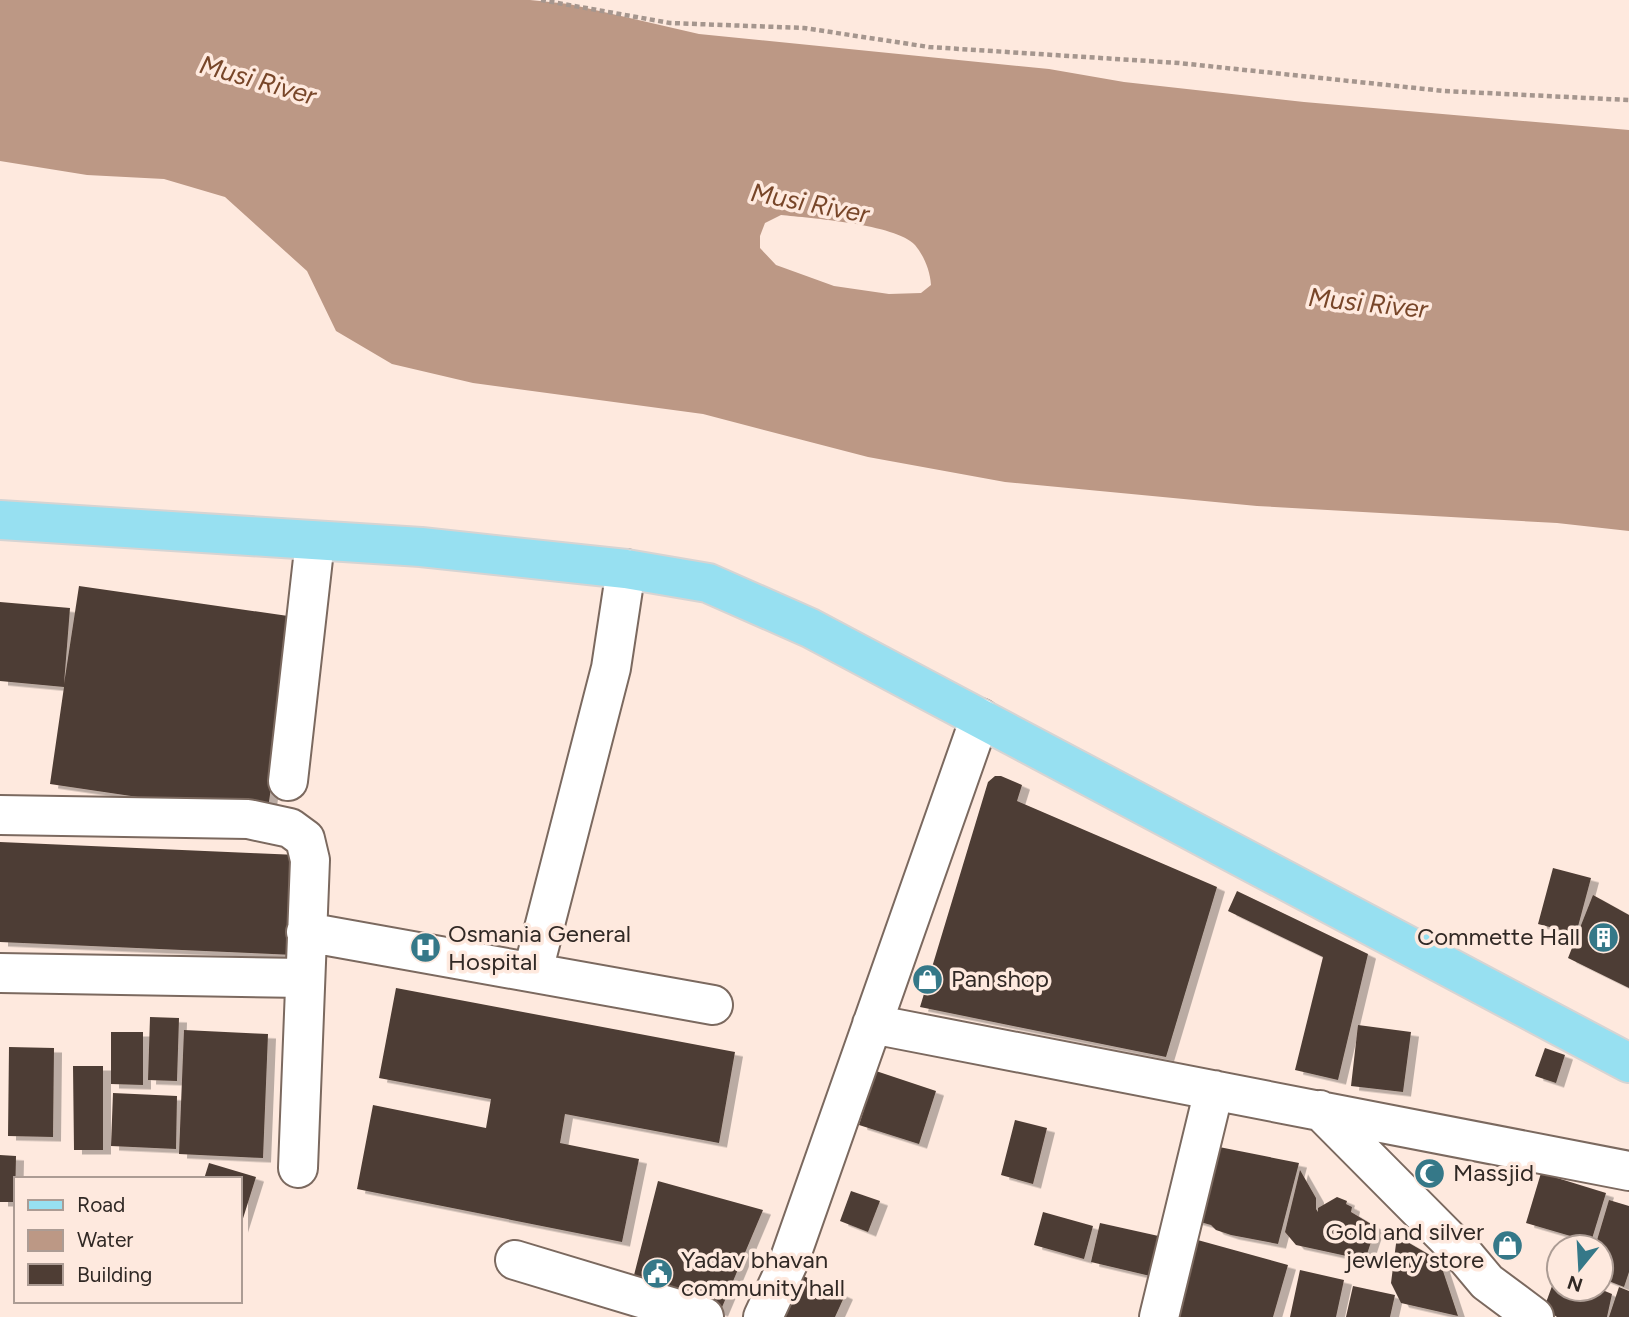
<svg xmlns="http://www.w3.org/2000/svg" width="1629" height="1317" font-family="Figtree,sans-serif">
	<defs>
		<filter id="shadow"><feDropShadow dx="8" dy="4.5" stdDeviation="0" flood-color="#0004"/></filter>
	</defs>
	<rect width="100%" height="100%" fill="#fee9de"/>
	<!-- water -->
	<path fill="#bc9885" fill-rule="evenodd" d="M0,0H530L569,4L699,34L1049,69L1124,82L1304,102L1629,130V531L1557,523L1257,506L1005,482L868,457L703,414L473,383L392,364L336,331L307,271L225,197L164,179L87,175L0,161ZM781,215C809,218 896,224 915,245C924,256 930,270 931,285L921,293L889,294L834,286L776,265L760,248V236L765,223Z"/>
	<!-- building -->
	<path fill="#4e3d34" filter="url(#shadow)" d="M79,586L295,617L267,816L50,784L64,687L0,681V602L70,608L64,684Z
		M995,776H1001L1022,785L1017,801L1217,887L1166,1057L920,1007L988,782Z
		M0,842L298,855L294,955L0,942Z
		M1553,868L1591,878L1576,934L1538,924Z
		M1237,891L1368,954L1338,1080L1295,1070L1323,957L1228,911Z
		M1593,895L1629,915V988L1568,958Z
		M396,988L735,1052L719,1143L565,1114L560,1143L639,1159L622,1242L357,1189L373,1105L486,1128L491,1099L379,1078Z
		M150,1017L179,1018L177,1081L148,1080Z
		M1358,1025L1411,1032L1403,1092L1351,1086Z
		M184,1030L268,1034L263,1158L179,1154Z
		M111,1032H143V1085L111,1084Z
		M9,1047L54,1048L53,1137L8,1136Z
		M1545,1048L1565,1055L1556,1083L1535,1076Z
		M73,1066H103V1150H74Z
		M876,1071L936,1091L919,1144L859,1125Z
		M113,1093L177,1096L176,1149L111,1146Z
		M1015,1120L1047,1128L1033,1184L1001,1175Z
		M1204,1144L1299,1163L1278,1244L1231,1235L1216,1230L1211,1225L1186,1218Z
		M0,1155L16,1156L15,1202H0Z
		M209,1163L256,1177L240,1228V1179H204Z
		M1300,1170L1316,1198V1209L1318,1212V1208L1337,1197L1347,1201L1346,1204L1352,1207L1351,1212L1376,1227L1365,1260L1296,1245L1285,1232Z
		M1541,1173L1606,1193L1591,1242L1526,1223Z
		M658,1181L763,1210L720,1312L632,1283Z
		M851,1191L880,1201L868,1232L840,1221Z
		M1609,1200L1629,1206V1272L1624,1287L1601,1278V1247H1595Z
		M1043,1212L1093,1226L1084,1259L1034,1245Z
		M1100,1223L1172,1239L1163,1279L1091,1262Z
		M1397,1236L1447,1265L1442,1268L1458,1316L1401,1303L1391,1283Z
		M1194,1239L1288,1265L1273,1317H1173Z
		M1559,1267V1289H1600L1612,1294L1607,1317H1557L1544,1308Z
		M1300,1270L1344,1280L1336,1317H1290Z
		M801,1275L845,1295L835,1317H782Z
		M1353,1286L1395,1295L1390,1317H1346Z
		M1619,1287L1629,1291V1317H1609Z"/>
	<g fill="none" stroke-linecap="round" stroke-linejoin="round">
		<defs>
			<path id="minor" d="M288,781L315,541
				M0,815L248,819L290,828L305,839L310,860L298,1168
				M306,932L713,1005
				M533,971L611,668L626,569
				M0,973L304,978
				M872,1024L1629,1171
				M1320,1110L1466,1257L1487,1282L1534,1317
				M515,1260L704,1317
				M763,1317L789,1261L980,718
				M1159,1317L1214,1090"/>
			<path id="major" d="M0,520L421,547L626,569L708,583L810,628L1629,1063"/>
		</defs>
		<!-- minor casing -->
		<use href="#minor" stroke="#7b695f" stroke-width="42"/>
		<!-- major casing -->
		<use href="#major" stroke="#d6d4d3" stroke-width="42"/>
		<!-- path -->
		<path stroke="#a5968e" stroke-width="4.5" stroke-dasharray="5 3.5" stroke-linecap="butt" d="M541,0L670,23L804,28L929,47L1179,63L1444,91L1629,100"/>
		<!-- minor -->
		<use href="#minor" stroke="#fff" stroke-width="38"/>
		<!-- major -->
		<use href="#major" stroke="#97e0f1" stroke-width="38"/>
	</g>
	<!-- icons -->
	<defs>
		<symbol id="building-disc" viewBox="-11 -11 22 22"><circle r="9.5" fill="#357888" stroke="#fee9de"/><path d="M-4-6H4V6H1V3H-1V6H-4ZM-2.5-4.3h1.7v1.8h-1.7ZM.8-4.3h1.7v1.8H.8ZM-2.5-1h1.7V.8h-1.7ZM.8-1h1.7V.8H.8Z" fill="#fff"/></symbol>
		<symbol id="hospital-disc" viewBox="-11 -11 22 22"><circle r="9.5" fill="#357888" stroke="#fee9de"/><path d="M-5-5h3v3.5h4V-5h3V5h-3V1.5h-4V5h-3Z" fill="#fff"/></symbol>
		<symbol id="shop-disc" viewBox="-11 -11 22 22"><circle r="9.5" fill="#357888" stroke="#fee9de"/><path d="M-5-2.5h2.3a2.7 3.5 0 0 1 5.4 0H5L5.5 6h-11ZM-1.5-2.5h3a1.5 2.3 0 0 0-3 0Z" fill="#fff"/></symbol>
		<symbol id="mosque-disc" viewBox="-11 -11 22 22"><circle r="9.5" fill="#357888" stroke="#fee9de"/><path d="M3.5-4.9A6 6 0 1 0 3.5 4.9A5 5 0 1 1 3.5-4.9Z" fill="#fff"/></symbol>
		<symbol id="civic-disc" viewBox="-11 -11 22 22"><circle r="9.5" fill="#357888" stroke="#fee9de"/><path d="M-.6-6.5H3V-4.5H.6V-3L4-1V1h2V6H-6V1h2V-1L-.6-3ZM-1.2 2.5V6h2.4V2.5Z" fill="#fff"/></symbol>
	</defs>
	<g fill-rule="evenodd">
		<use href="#building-disc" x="1586" y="920" width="35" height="35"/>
		<use href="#hospital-disc" x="408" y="930" width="35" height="35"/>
		<use href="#shop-disc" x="910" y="962" width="35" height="35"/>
		<use href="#mosque-disc" x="1412" y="1156" width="35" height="35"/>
		<use href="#shop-disc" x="1490" y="1228" width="35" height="35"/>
		<use href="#civic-disc" x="640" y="1256" width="35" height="35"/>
	</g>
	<g text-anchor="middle" stroke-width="7" stroke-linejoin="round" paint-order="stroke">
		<!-- poi labels -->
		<g font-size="24" fill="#312925" stroke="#fee9de" text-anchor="start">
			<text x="448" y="942">Osmania General<tspan x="448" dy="28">Hospital</tspan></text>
			<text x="1580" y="945" text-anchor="end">Commette Hall</text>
			<text x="951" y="987">Pan shop</text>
			<text x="1453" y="1181">Massjid</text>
			<text x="1484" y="1240" text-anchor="end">Gold and silver<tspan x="1484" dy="28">jewlery store</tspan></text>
			<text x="681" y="1268">Yadav bhavan<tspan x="681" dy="28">community hall</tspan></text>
		</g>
		<!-- water labels -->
		<g font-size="26" font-style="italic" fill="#784629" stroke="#fee9de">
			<text transform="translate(258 80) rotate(16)" y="9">Musi River</text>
			<text transform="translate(810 203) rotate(11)" y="9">Musi River</text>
			<text transform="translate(1368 303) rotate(6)" y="9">Musi River</text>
		</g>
	</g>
	<!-- legend -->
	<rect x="14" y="1177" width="228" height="126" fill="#fee9de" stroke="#ac9c94" stroke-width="2"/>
	<rect x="28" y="1200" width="35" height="10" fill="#97e0f1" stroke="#ac9c94" stroke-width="2"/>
	<text x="77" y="1212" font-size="21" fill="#312925">Road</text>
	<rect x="28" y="1230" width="35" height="21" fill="#bc9885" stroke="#ac9c94" stroke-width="2"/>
	<text x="77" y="1247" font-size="21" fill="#312925">Water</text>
	<rect x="28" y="1264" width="35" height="21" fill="#4e3d34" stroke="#ac9c94" stroke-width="2"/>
	<text x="77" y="1282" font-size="21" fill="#312925">Building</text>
	<!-- north arrow -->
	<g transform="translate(1580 1268) rotate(198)"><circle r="33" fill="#fee9de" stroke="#ac9c94" stroke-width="2"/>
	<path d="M0-5L12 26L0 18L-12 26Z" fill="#357888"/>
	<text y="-10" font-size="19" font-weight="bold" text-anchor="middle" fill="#312925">N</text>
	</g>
</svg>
